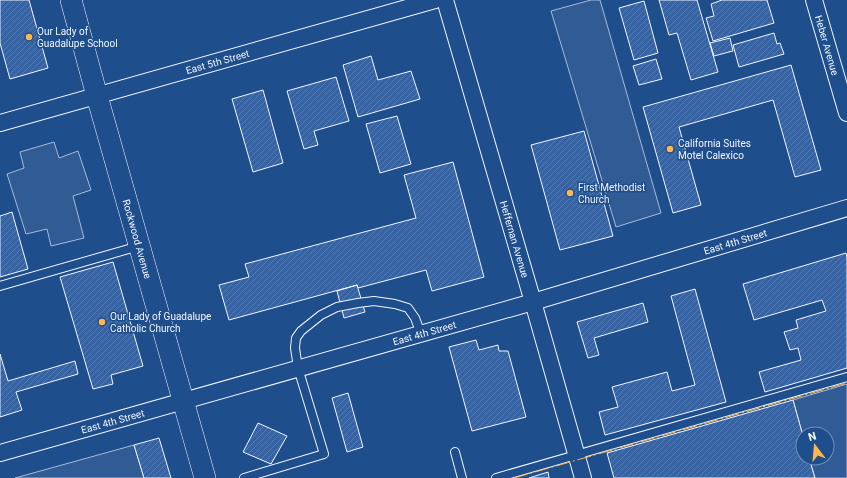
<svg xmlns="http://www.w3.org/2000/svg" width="847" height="478" font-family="Roboto,sans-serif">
	<defs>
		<pattern id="building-hatch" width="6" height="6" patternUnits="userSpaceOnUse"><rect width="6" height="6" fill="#3563a3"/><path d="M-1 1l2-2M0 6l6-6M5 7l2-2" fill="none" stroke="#537ab1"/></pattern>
	</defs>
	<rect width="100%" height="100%" fill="#1f4e8c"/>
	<!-- built -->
	<path fill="#305b95" stroke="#a8bbd7" d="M591,0H600L661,213L616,227L551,11Z
		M54,142L59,158L78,151L91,190L73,196L84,238L51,246L47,229L26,234L7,174L24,168L20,152Z
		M847,384V478H815L809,458H827V434H803V436L793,400Z
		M134,445L144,478H15Z"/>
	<!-- building -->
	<path fill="url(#building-hatch)" stroke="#f2f6ff" d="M0,0H29L48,68L10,79L0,43Z
		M659,0H697L718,72L691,80L677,33L669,35Z
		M722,0H767L774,23L713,41L706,18L714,16L711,4Z
		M644,1L658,53L634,60L619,8Z
		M774,33L777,44L780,43L784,54L739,67L733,45Z
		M730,38L733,51L714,56L710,43Z
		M371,56L378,80L411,71L420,99L358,117L343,65Z
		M656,59L662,79L639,85L633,66Z
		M791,65L821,170L795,177L773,100L679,127L701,205L673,213L643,107Z
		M336,77L349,121L314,131L318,145L304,149L287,91Z
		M263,90L283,163L253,172L232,99Z
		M397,116L411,164L380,173L366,124Z
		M584,131L613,236L560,250L531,145Z
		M453,162L484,277L432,291L426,270L358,288L357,285L229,320L219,285L249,277L245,264L416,218L404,175Z
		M12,212L28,269L0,277V216Z
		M846,253L847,258V368L765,392L759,372L801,360L798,348L790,350L784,332L798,328L796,320L826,311L822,300L754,320L743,284Z
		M113,262L143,366L111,375L113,384L93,389L60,277Z
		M357,285L365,312L344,318L337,291Z
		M695,289L726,402L605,435L599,412L618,407L612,387L667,372L672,391L695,385L671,296Z
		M643,303L648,322L594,338L599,355L588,358L577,322Z
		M476,340L479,350L498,345L499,351H508L526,417L472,431L449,347Z
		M0,354L8,381L75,361L78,374L16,392L22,410L0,417Z
		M348,393L363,447L347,452L332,398Z
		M793,400L803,436V458H809L815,478H614L607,453Z
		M258,423L287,436L271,464L243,452Z
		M159,438L171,478H144L134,445Z
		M548,472L549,478H529Z"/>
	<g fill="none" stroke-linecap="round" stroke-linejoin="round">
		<defs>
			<path id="service" d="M0,286L139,246
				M455,452L462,478
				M244,478L324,454L298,368L295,348L296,338L301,331L321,315L337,307L358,303L374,301L395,304L408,308L415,318L421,334
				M496,478L847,377"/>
			<g id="minor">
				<path id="s1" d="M445,0L533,302L583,478"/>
				<path id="s2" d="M814,0L847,113"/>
				<path id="s3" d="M0,123L435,0"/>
				<path id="s4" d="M0,453L533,302L847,208"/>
			</g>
			<g id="tertiary">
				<path id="s5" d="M71,0L97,96L205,478"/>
			</g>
		</defs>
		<!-- service casing -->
		<use href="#service" stroke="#f2f6ff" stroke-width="10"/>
		<!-- minor casing -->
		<use href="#minor" stroke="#f2f6ff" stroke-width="18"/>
		<!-- tertiary casing -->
		<use href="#tertiary" stroke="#f2f6ff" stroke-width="22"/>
		<!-- service -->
		<use href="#service" stroke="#1f4e8c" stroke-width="8"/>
		<!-- minor -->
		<use href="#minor" stroke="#1f4e8c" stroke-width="16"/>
		<!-- tertiary -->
		<use href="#tertiary" stroke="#1f4e8c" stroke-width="21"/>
		<!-- power -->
		<path stroke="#ffb74d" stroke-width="1" stroke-dasharray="14 3 2 3" stroke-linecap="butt" d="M514,478L847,383"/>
	</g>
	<!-- markers -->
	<g fill="#ffb74d" stroke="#1f4e8c" stroke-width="1.5">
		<circle cx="29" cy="37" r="4"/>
		<circle cx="670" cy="149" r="4"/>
		<circle cx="570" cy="193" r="4"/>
		<circle cx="102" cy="322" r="4"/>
	</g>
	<g text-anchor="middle" stroke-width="3" stroke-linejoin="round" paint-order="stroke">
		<!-- poi labels -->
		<g font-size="10" fill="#f2f6ff" stroke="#1f4e8c" text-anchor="start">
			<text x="37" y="35">Our Lady of<tspan x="37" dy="12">Guadalupe School</tspan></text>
			<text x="678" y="147">California Suites<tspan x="678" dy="12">Motel Calexico</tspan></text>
			<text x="578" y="191">First Methodist<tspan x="578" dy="12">Church</tspan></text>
			<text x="110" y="320">Our Lady of Guadalupe<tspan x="110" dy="12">Catholic Church</tspan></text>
		</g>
		<!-- street labels -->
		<g font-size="10" fill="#f2f6ff" stroke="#1f4e8c">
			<text dy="4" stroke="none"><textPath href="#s2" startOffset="47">Heber Avenue</textPath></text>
			<text dy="4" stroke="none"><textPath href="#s3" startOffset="226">East 5th Street</textPath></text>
			<text dy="4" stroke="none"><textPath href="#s5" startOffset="248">Rockwood Avenue</textPath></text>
			<text dy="4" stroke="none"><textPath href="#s1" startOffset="249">Heffernan Avenue</textPath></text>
			<text dy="4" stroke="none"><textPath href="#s4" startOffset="765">East 4th Street</textPath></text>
			<text dy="4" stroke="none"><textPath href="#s4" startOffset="441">East 4th Street</textPath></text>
			<text dy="4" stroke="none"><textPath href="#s4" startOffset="117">East 4th Street</textPath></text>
		</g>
	</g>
	<!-- north arrow -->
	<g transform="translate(815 446) rotate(344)"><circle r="19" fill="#1f4e8c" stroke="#7391ba"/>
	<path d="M0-3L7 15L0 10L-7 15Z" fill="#ffb74d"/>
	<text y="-6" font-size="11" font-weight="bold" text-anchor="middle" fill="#f2f6ff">N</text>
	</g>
</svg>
